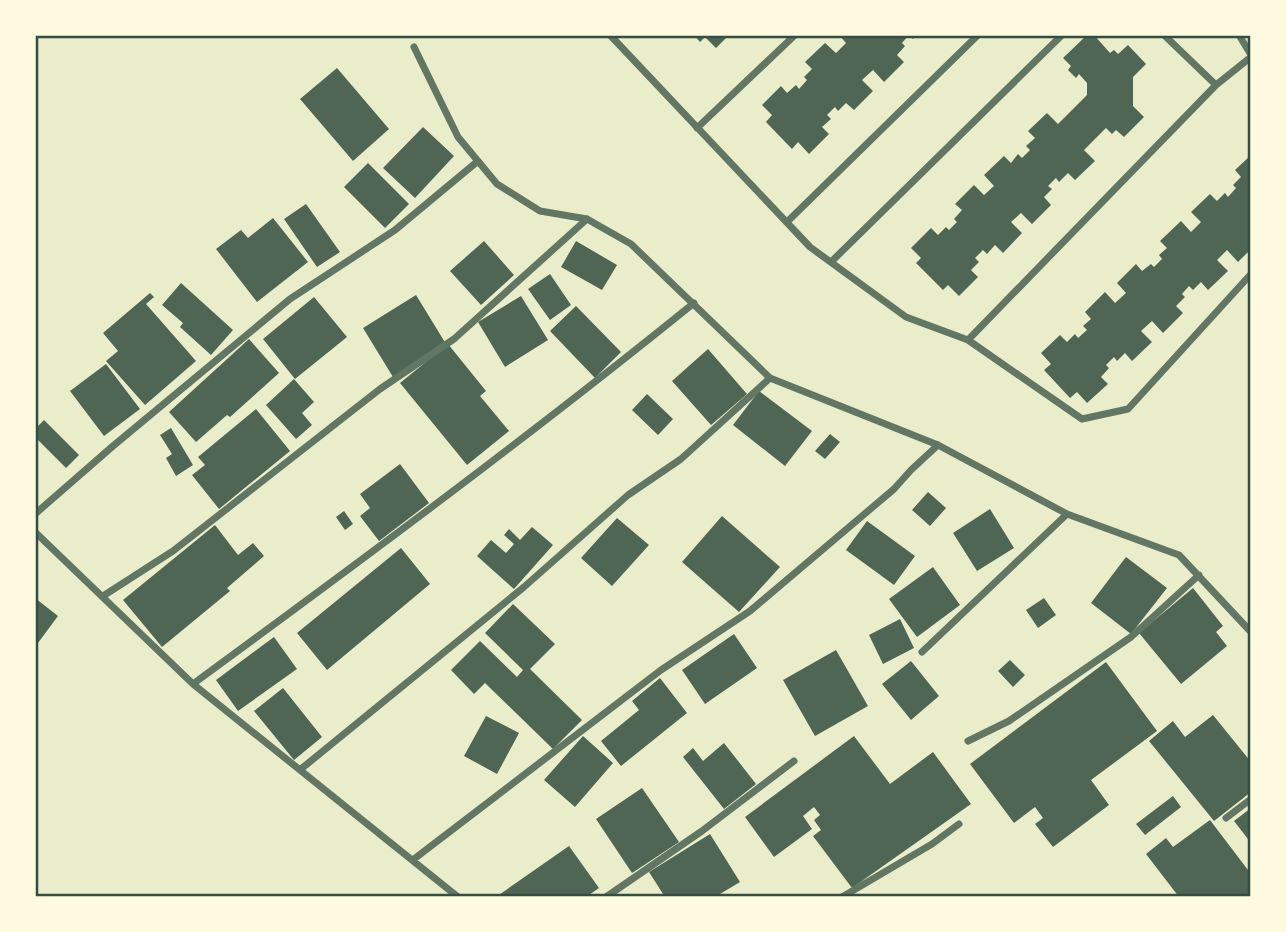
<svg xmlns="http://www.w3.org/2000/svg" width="1286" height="932" font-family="'Noto Sans',sans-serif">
	<rect width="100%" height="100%" fill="#e9edc9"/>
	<!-- building -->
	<path fill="#4f6655" d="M694,35H729L716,48L705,37L700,42Z
		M839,35H917L913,39L909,35L902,43L905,46L897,55L904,62L884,82L873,70L862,80L873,91L854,110L846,103L838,111L835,107L827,115L831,119L822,127L829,134L809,154L798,142L792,149L766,122L772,115L762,105L781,86L787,93L796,85L799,89L807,80L804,77L812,69L805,62L825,43L836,53L846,43Z
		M1087,35H1094L1110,53L1114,50L1118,54L1128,45L1146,64L1133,77V106L1144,117L1124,137L1116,130L1112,134L1106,128L1084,150L1095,161L1075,180L1068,173L1059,182L1056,178L1048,186L1052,189L1044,197L1051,205L1032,224L1021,213L1011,222L1022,233L1003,253L995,245L987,254L983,250L975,258L979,262L971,270L978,277L959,296L948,285L943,290L916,263L921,258L911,248L931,228L938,235L946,227L949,230L957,222L954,219L962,210L955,204L974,185L984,195L994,186L984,175L1004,156L1011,163L1018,154L1022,158L1030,150L1026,146L1035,138L1028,131L1047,113L1058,124L1087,95V83L1079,74L1076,78L1068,70L1071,66L1063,58Z
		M337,68L389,129L353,161L300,99Z
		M423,127L454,156L415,198L383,168Z
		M1251,155V249L1238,262L1227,250L1217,260L1228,271L1208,290L1201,282L1193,290L1189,286L1182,294L1185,297L1176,306L1183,313L1163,333L1152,321L1141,331L1152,342L1132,361L1125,353L1117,361L1114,357L1106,365L1109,368L1101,377L1108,384L1087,403L1077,392L1070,398L1044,370L1051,364L1041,353L1060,335L1067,342L1075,334L1078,338L1087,330L1083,326L1091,319L1085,312L1105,292L1115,303L1126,293L1117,283L1136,264L1142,271L1151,264L1154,267L1162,259L1159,255L1167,248L1160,241L1181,221L1191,232L1201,222L1191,212L1210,194L1217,201L1225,193L1228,197L1236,188L1233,185L1241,177L1235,170Z
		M368,163L409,204L385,228L344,187Z
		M306,204L340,252L317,267L284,219Z
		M273,218L308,262L257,302L216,249L241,230L248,238Z
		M484,241L514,275L481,305L450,271Z
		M576,241L617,265L602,290L561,267Z
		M550,274L571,305L550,320L528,289Z
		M181,283L233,330L211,355L180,327L183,323L162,305Z
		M150,293L154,297L146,304L196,361L145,405L106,361L118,351L103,333Z
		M416,295L446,344L393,377L363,328Z
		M521,296L548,340L505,367L478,322Z
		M314,297L347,337L295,379L263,339Z
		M576,306L621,352L595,378L550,331Z
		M249,339L279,373L230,417L227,415L196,442L169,412Z
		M448,344L486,391L480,396L509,431L467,465L400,383Z
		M708,349L747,394L711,425L672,381Z
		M106,364L140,409L104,436L70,391Z
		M294,379L314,402L302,413L312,425L296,439L266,405Z
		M759,391L812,431L785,466L733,425Z
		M647,394L673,419L658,435L632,410Z
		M256,409L290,451L219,509L192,475L205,465L198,457Z
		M44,420L79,455L66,468L35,437V429Z
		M171,428L193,465L176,476L166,458L172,454L160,435Z
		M830,434L840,442L825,459L815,451Z
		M400,464L429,503L379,541L360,516L370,508L360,494Z
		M928,492L946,508L930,526L912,510Z
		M990,509L1014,548L977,571L953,533Z
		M344,511L353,524L345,530L336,517Z
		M722,516L780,567L739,612L682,562Z
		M617,518L649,545L612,586L581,558Z
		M867,521L915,556L894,585L846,550Z
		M215,525L238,555L253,543L264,556L227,588L230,591L162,647L123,600Z
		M532,527L553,545L514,589L477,556L491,540L506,553L514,544L504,535L509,529L520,540Z
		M401,548L430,584L327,670L297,633Z
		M1126,557L1167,588L1131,634L1091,603Z
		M933,567L960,605L917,637L889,599Z
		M1193,588L1223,626L1216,632L1227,646L1181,684L1139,633Z
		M35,598L58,616L35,647Z
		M1044,598L1056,615L1038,628L1026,610Z
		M513,604L555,644L530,669L582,720L553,749L485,683L474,694L451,670L480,641L517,677L523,670L485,633Z
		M900,619L914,648L883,664L869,635Z
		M734,634L757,668L705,704L682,670Z
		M274,637L297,669L238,711L216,680Z
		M836,650L868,706L815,736L783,680Z
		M1010,660L1025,675L1013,687L998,671Z
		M911,661L939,696L911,720L882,684Z
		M1106,662L1157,731L1091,780L1109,805L1053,847L1035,824L1043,818L1035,807L1014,823L970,764Z
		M660,678L687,713L621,766L601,741L639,710L632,701Z
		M283,688L322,737L294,760L254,711Z
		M1213,715L1251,762V792L1214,821L1149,741L1173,721L1185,737Z
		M486,716L519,733L497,774L464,756Z
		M583,736L613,763L575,807L544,780Z
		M854,736L890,784L933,752L971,804L852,888L813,836L821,830L814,820L820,815L814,807L803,816L812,829L774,857L745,817Z
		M724,743L756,784L724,809L683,757L693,748L703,761Z
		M642,788L679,842L632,873L596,819Z
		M1173,796L1181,807L1145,835L1136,824Z
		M1251,808V843L1234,821Z
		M1210,820L1251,874V891L1244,897H1179L1146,854L1166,838L1173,847Z
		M710,834L740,882L715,897H665L649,872Z
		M569,846L599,888L586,897H496Z"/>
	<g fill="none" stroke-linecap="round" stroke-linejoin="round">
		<!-- minor -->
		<path stroke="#617663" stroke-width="7" d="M610,35L810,247L906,317L968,340L1082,419L1128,409L1251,274
			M1164,35L1216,85
			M1239,35L1251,55
			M414,47L458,137L497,184L540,211L587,219L631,244L770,378L938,445L1067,514L1179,555L1251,632
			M697,128L795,35
			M787,222L978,35
			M831,262L1062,35
			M968,340L1216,85L1251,57
			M35,514L113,446L290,299L395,230L478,161
			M35,532L193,684L458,897
			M103,596L173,551L380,389L454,339L587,219
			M922,652L1067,514
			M193,684C362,560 531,435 694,303
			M968,741L1009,721L1131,637L1199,575
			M301,769L524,587L628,495L681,459L770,378
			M1226,818L1251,799
			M414,859L661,670L750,611L894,489L911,470L938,445
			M606,897L702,831L794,761
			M842,897L932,844L959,824"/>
	</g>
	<!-- border -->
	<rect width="1286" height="932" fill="none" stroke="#fefae0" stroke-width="74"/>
	<rect x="37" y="37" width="1212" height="858" fill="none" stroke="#344e41" stroke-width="2.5"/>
</svg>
